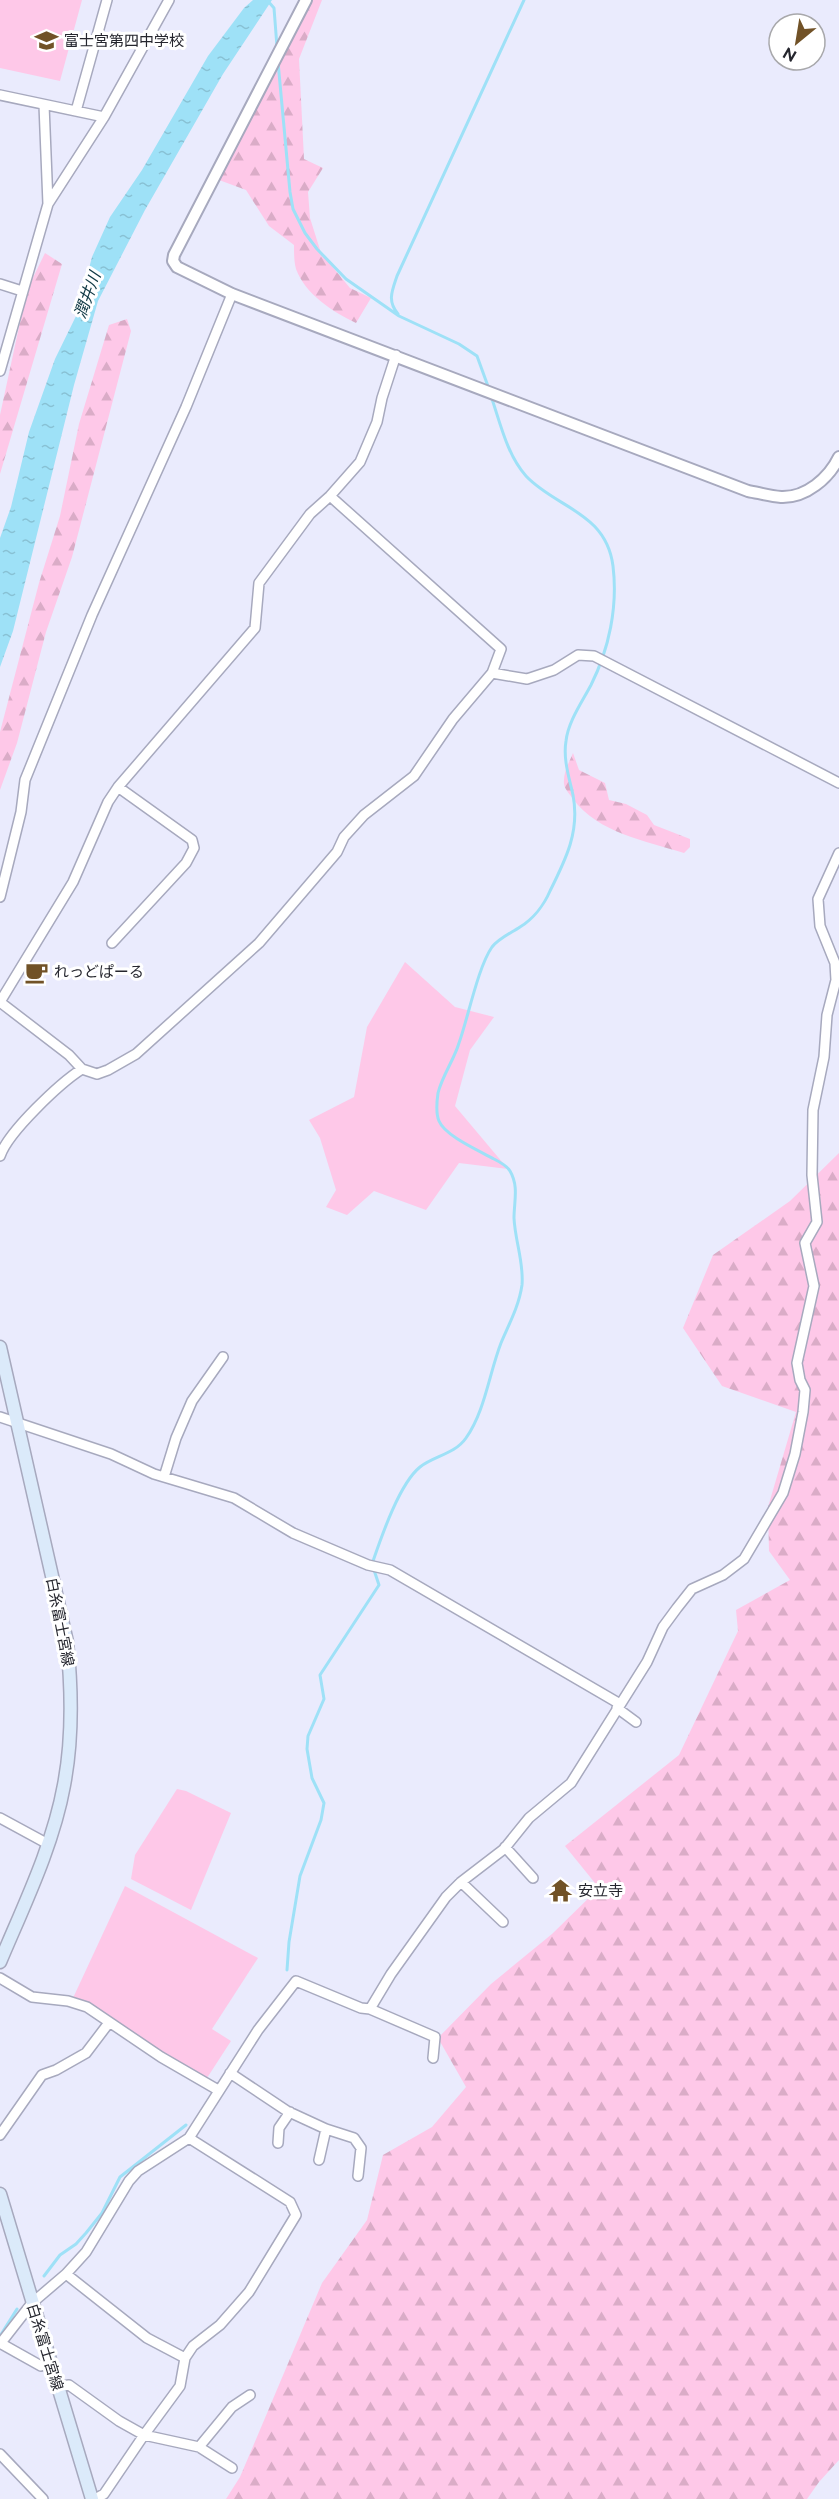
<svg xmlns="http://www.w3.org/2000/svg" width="839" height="2499" font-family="Raleway,'Noto Sans JP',sans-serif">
	<defs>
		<pattern id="forest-firs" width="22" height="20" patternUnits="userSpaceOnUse" patternTransform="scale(1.5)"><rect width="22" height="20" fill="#fec8e8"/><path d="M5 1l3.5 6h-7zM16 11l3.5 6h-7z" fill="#daacc7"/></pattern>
		<pattern id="water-ripples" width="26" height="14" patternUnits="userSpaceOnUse" patternTransform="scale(1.5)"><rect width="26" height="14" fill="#9ee1f7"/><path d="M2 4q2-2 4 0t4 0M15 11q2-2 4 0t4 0" fill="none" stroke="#88c1d4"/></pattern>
	</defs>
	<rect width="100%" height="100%" fill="#eaebfd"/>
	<!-- grass -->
	<path fill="#fec8e8" d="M0,0H82L60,81L0,68Z
		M405,962L455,1007L494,1017L470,1050L455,1106L508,1169L459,1163L426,1210L374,1191L347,1215L326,1207L336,1190L320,1138L309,1120L354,1097L367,1027Z
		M177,1789L186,1791L231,1813L191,1910L131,1879L135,1855Z
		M125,1886L258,1958L212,2029L231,2041L207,2078L165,2056L73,1998Z"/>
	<!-- forest -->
	<path fill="url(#forest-firs)" d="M310,0H322L299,59L304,159L323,168L308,192L310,218L321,253L350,288L371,298L356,323C333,312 305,294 296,269C294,262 294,252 294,245L269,226L246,190L219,180Z
		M45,253L62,264L0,474V415L27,290Z
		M127,319L131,331L72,557L46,632L17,743L0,790V732L39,583L60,516L79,424L109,325Z
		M573,753L579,770L605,783L609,800L626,804L647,815L654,825L690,839V847L684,853C646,841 598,833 573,799C570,794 565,790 564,784C563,772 569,763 573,753Z
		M839,1153V2460L819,2482L807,2499H226L240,2477L322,2283L367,2220L383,2155L432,2127L466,2087L438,2038L491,1984L552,1934L599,1888L565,1846L679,1755L738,1631L736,1610L790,1580L769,1551L768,1507L796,1412L722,1386L683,1328L713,1255L790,1201Z"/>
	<!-- water -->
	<path fill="url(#water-ripples)" d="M253,0H272L223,74L145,210L98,301L74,385L13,631L0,667V538L11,507L29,432L55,359L77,314L92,257L110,217L142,170L208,56L244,8Z"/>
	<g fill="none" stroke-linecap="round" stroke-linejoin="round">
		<!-- stream -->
		<path stroke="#9ee1f7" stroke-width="3" d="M267,0L274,8L277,47
			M278,62L290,192L293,209L305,233L317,249L346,279L399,316L459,344L477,356L489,389
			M398,314C387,301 392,291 397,276L524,0
			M372,1564C381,1538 399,1484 420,1467C434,1456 455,1454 466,1438C485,1411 489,1374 501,1343C509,1324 519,1306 522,1285C524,1262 515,1241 514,1218C514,1202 519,1186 510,1171C507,1166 500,1162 494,1159C480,1151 445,1136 439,1121C436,1114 437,1100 438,1093C442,1076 454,1060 459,1043C468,1018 478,967 492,947C499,938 511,933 520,927C533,919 544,905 550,891C566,859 580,831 573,795C569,777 563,759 566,741C568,722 582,702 591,685C609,649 618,607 613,566C606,512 556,508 526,476C507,455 500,422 491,396
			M287,1970L289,1942L300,1876L321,1820L324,1803L312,1778L307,1749L308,1736L324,1699L320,1675L379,1585L374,1570
			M44,2276L60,2255L76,2244L86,2233L102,2213L120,2177L186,2125
			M0,2336L17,2309"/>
		<defs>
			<path id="minor" d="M0,95L104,117
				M44,105L48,204
				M76,111L107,0
				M0,284L22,291
				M0,371L48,204L104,117L169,0
				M492,673L527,679L554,670L578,655L594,656L839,783
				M0,897L21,812L25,780L92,615L186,407L232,294
				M112,943L186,863L194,848L192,840L118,787
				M0,1002L73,882L108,802L118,787L255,628L259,583L310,514L330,496L360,462L377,422L382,398L396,355
				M0,1002L69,1055L82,1069
				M0,1156C8,1132 60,1083 82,1069L97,1074L108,1070L136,1054L259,943L337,852L344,837L364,815L414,776L453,719L492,673L501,649L330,496
				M0,1417L111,1454L154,1474L234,1498L293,1533L368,1565L390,1570L620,1704
				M164,1477L176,1438L192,1401L223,1357
				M617,1708L636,1722
				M0,1818L48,1844
				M505,1847L533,1878
				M461,1882L503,1922
				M0,1978L32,1997L68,2001L87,2007L161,2057L218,2090
				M370,2009L435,2037L433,2058
				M230,2073L287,2111L326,2129L354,2138L361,2148L358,2176
				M0,2135L42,2075L56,2070L86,2053L108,2024
				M278,2143L279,2128L290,2112
				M319,2160L326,2129
				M66,2274L147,2338L185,2358
				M0,2343L41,2366L50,2362
				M0,2344L32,2303L66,2274L86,2252L129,2181L138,2171L189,2138L258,2030L296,1981L361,2008L370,2009L391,1974L446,1897L461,1882L504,1849L529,1818L571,1783L647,1662L663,1627L677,1608L692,1589L723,1575L744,1559L783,1493L795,1454L803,1412L805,1390L800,1380L797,1363L814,1286L805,1243L817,1222L812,1175L813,1110L824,1057L827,1015L836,980L835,963L820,926L818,899L839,853
				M57,2387L69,2385L119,2421L144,2435L180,2386L185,2358L193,2346L220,2325L249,2292L296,2215L290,2202L189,2138
				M199,2447L232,2407L250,2395
				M0,2454L43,2499
				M95,2499L104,2494L144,2435L199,2447L232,2468"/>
			<path id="tertiary" d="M306,0L174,255L173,261L177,267L232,294L748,491C759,493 770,496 781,497C806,498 829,478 839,457"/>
			<path id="secondary" d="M0,1347L67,1642C72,1690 73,1738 64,1785C53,1846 24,1905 0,1962
				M0,2194L92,2499"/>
		</defs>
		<!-- minor casing -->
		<use href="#minor" stroke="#a7a9be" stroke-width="12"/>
		<!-- tertiary casing -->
		<use href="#tertiary" stroke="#a7a9be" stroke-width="14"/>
		<!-- secondary casing -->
		<use href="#secondary" stroke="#a7a9be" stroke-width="15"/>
		<!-- minor -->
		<use href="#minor" stroke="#fff" stroke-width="9"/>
		<!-- tertiary -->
		<use href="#tertiary" stroke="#fff" stroke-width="10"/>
		<!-- secondary -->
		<use href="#secondary" stroke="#dbeafa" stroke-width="12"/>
	</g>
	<!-- icons -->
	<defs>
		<symbol id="school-bare" viewBox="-9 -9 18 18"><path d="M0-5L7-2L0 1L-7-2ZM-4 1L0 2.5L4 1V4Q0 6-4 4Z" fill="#715227" stroke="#fff" stroke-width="2.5" paint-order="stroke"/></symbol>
		<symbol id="cafe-bare" viewBox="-9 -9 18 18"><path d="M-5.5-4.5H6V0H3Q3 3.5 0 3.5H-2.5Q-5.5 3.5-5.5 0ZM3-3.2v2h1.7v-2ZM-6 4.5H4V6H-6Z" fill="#715227" stroke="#fff" stroke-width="2.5" paint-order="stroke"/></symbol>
		<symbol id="temple-bare" viewBox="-9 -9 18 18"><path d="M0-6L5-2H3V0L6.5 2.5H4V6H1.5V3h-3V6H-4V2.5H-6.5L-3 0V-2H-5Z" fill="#715227" stroke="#fff" stroke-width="2.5" paint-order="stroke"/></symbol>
	</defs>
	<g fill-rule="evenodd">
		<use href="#school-bare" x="30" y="24" width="33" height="33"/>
		<use href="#cafe-bare" x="20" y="956" width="33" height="33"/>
		<use href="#temple-bare" x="544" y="1874" width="33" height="33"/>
	</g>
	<g text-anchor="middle" stroke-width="6" stroke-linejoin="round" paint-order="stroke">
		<!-- poi labels -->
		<g font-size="15" fill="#25262e" stroke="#fff" text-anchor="start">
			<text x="64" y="46">富士宮第四中学校</text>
			<text x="54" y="977">れっどぱーる</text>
			<text x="578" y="1896">安立寺</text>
		</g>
		<!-- street labels -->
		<g font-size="15" fill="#25262e" stroke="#fff">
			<text transform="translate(60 1622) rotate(79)" y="5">白糸富士宮線</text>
			<text transform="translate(45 2347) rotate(73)" y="5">白糸富士宮線</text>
		</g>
		<!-- water labels -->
		<g font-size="16" font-style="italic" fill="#0e3743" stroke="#fff">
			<text transform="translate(87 295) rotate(-70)" y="6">潤井川</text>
		</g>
	</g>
	<!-- north arrow -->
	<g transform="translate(797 42) rotate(210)"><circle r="28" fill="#ffffff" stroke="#a8a8ab" stroke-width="1.5"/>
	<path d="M0-4.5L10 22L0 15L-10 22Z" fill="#715227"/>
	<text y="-9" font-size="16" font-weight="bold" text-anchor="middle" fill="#25262e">N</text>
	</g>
</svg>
